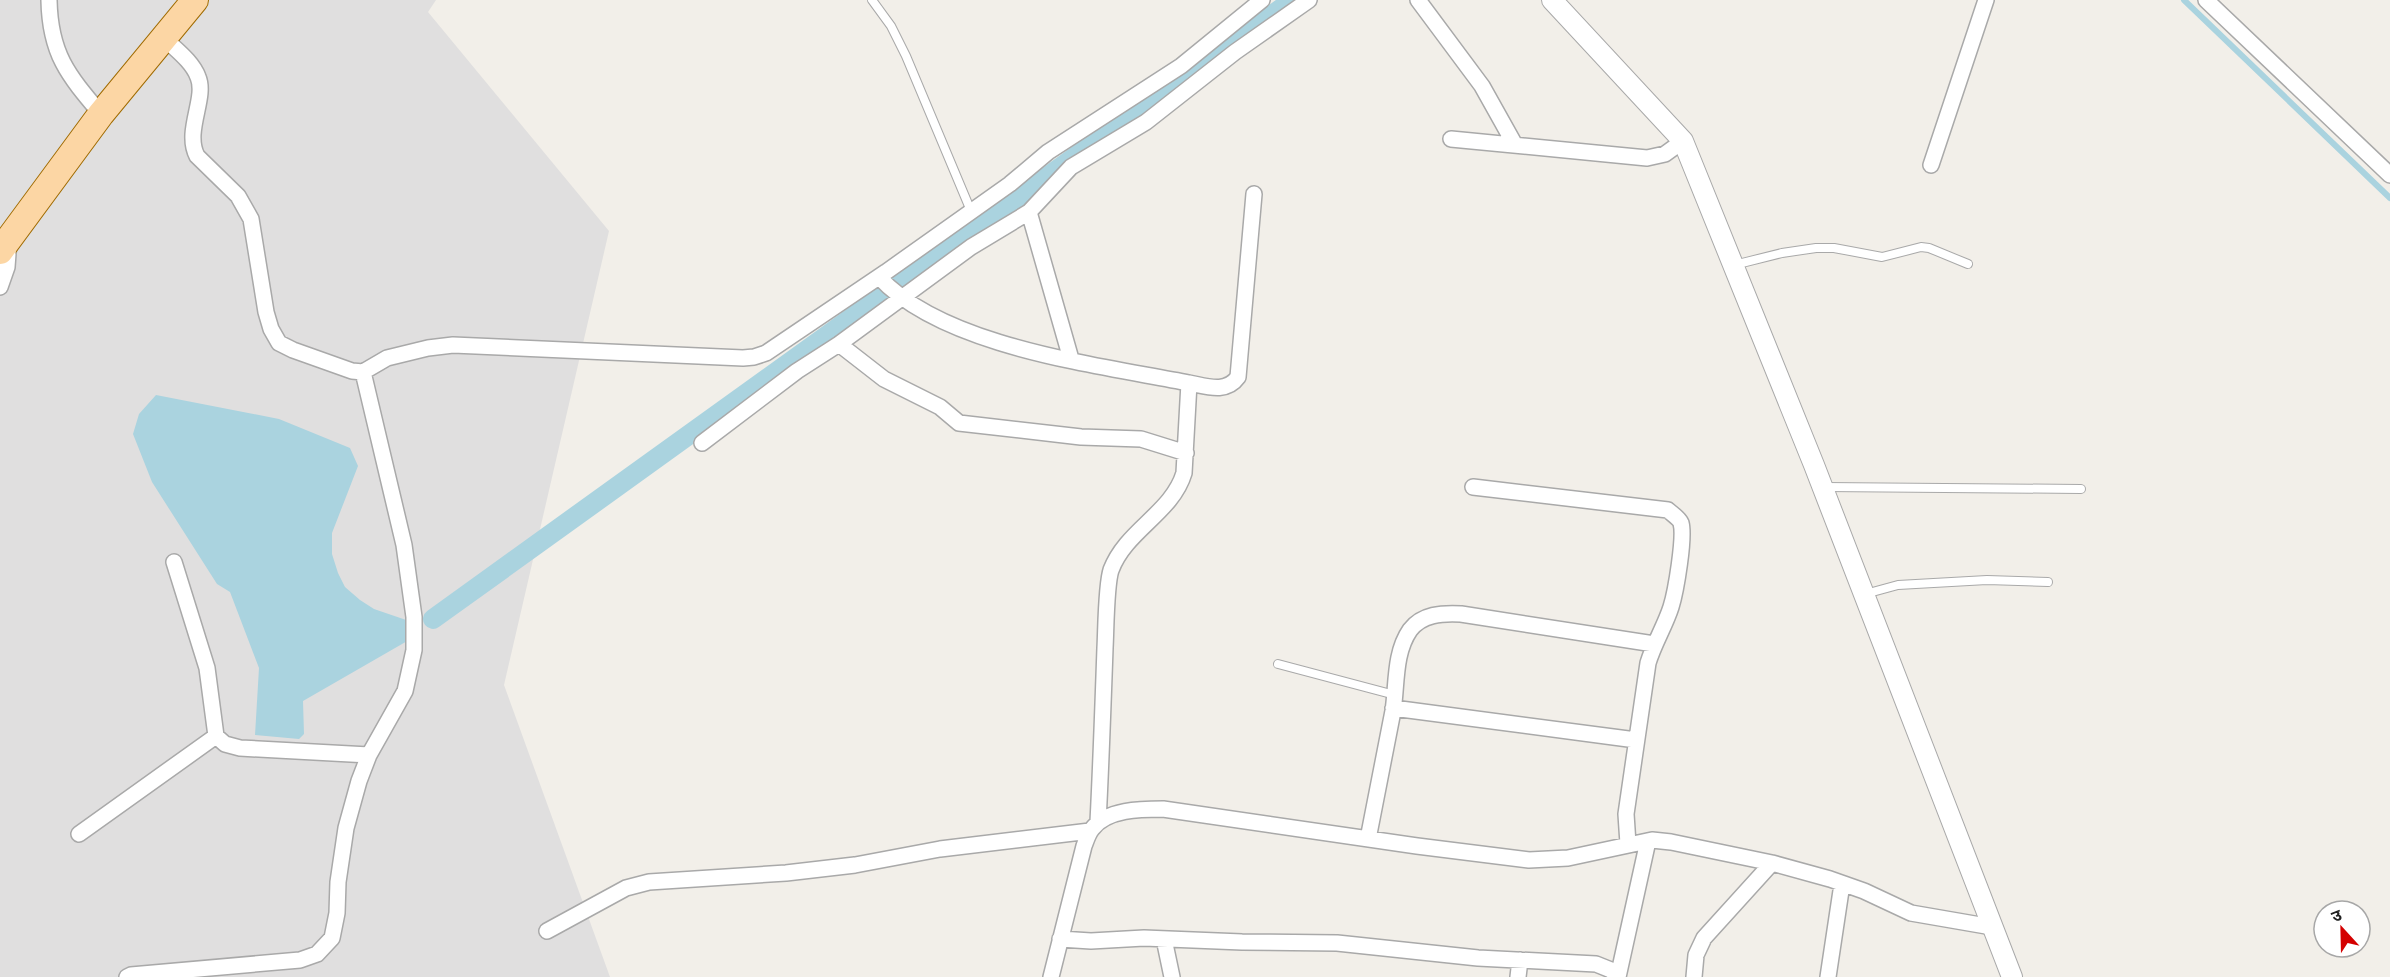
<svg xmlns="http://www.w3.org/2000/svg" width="2390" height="977" font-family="Rubik,'Noto Sans Devanagari',sans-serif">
	<rect width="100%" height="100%" fill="#f2efe9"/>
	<!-- residential -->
	<path fill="#e0dfdf" d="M0,0H436L428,12L609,231L504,685L610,977H0Z"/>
	<!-- water -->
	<path fill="#aad3df" d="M156,395L279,419L350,448L358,466L332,533V554L338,573L345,587L360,600L374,609L412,622L409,640L303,701L304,734L299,739L255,735L259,668L230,592L217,584L152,482L133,434L139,414Z"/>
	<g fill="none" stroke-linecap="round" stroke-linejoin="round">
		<!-- stream -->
		<path stroke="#aad3df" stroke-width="6" d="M2184,0L2390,198"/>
		<!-- canal -->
		<path stroke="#aad3df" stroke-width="20" d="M433,619L1293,0"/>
		<defs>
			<path id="service" d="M872,0L891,26L906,56L971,211
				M1734,265L1782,253L1816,248H1834L1882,257L1921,247L1929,248L1968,264
				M1824,487L2081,489
				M1865,594L1898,585L1987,580L2048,582
				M1278,664L1395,695"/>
			<path id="minor" d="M49,0C50,54 68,75 101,114
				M1418,0L1482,86L1515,145
				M2206,0L2390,175
				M164,38C175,49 192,61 198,77C207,98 184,131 197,156L238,196L251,219L266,312L271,329L279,343L293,350L352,371L363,372L387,358L428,348L453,345L743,358L754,357L766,353L886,272L1010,184L1048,152L1181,66L1262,0
				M1451,139L1647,158L1665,154L1683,141
				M1931,165L1986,0
				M1029,212L1071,359
				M879,277C943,347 1098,365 1189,383L1184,473C1172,513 1126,530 1111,570C1106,585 1106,630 1105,648C1103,706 1101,764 1098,822
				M0,287L7,267L9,240
				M839,344L884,379L940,407L959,423L1081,437L1141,439L1186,453
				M1189,383C1206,386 1226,394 1238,377L1254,194
				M702,443L797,371L839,344L971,247L1029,212L1071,167L1146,122L1235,52L1309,0
				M1473,487L1668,510C1672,514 1679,518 1681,523C1685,537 1676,591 1671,607C1665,626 1654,643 1648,663L1626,814L1628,844
				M174,562L207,668L216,736L225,744L240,748L369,755
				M1393,708L1636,740
				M79,834L216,736
				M1368,839C1376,796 1385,754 1393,711C1397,685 1394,653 1410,630C1422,614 1442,613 1461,614L1654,644
				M547,931L626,888L649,882L786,873L855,865L940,849L1090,831
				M1060,939L1091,941L1144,938L1242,942L1337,943L1478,958L1596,964L1611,970L1618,977
				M1164,939L1172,977
				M127,977L131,975L300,960L317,954L332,938L337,913L338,882L346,828L359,781L369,755L405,691L414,650V617L404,545L363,372
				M1051,977L1084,846C1086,841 1088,834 1092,829C1107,809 1141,809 1163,809L1417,846L1529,860L1568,858L1652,840L1671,842L1772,863L1830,879L1864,891L1911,913L1992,927
				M1518,977L1520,960
				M1618,977L1648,841
				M1694,977L1696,955L1704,938L1772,863
				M1828,977L1842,884"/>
			<path id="tertiary" d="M1552,0L1683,141L1814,465L2012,977"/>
			<path id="primary" d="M0,251L101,114L195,0"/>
		</defs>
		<!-- service casing -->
		<use href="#service" stroke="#a9a9a9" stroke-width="10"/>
		<!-- minor casing -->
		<use href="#minor" stroke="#a9a9a9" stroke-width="18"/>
		<!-- tertiary casing -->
		<use href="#tertiary" stroke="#a9a9a9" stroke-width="22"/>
		<!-- primary casing -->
		<use href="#primary" stroke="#a06b00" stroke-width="28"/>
		<!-- service -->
		<use href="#service" stroke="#fff" stroke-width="8"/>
		<!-- minor -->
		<use href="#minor" stroke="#fff" stroke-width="15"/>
		<!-- tertiary -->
		<use href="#tertiary" stroke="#fff" stroke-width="20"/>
		<!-- primary -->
		<use href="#primary" stroke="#fcd6a4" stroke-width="26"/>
	</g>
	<!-- north arrow -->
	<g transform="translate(2342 929) rotate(338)"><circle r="28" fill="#ffffff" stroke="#a7a7a7" stroke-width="1.5"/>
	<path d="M0-4.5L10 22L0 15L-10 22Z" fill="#d40000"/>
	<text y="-9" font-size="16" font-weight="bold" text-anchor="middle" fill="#222222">उ</text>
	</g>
</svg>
